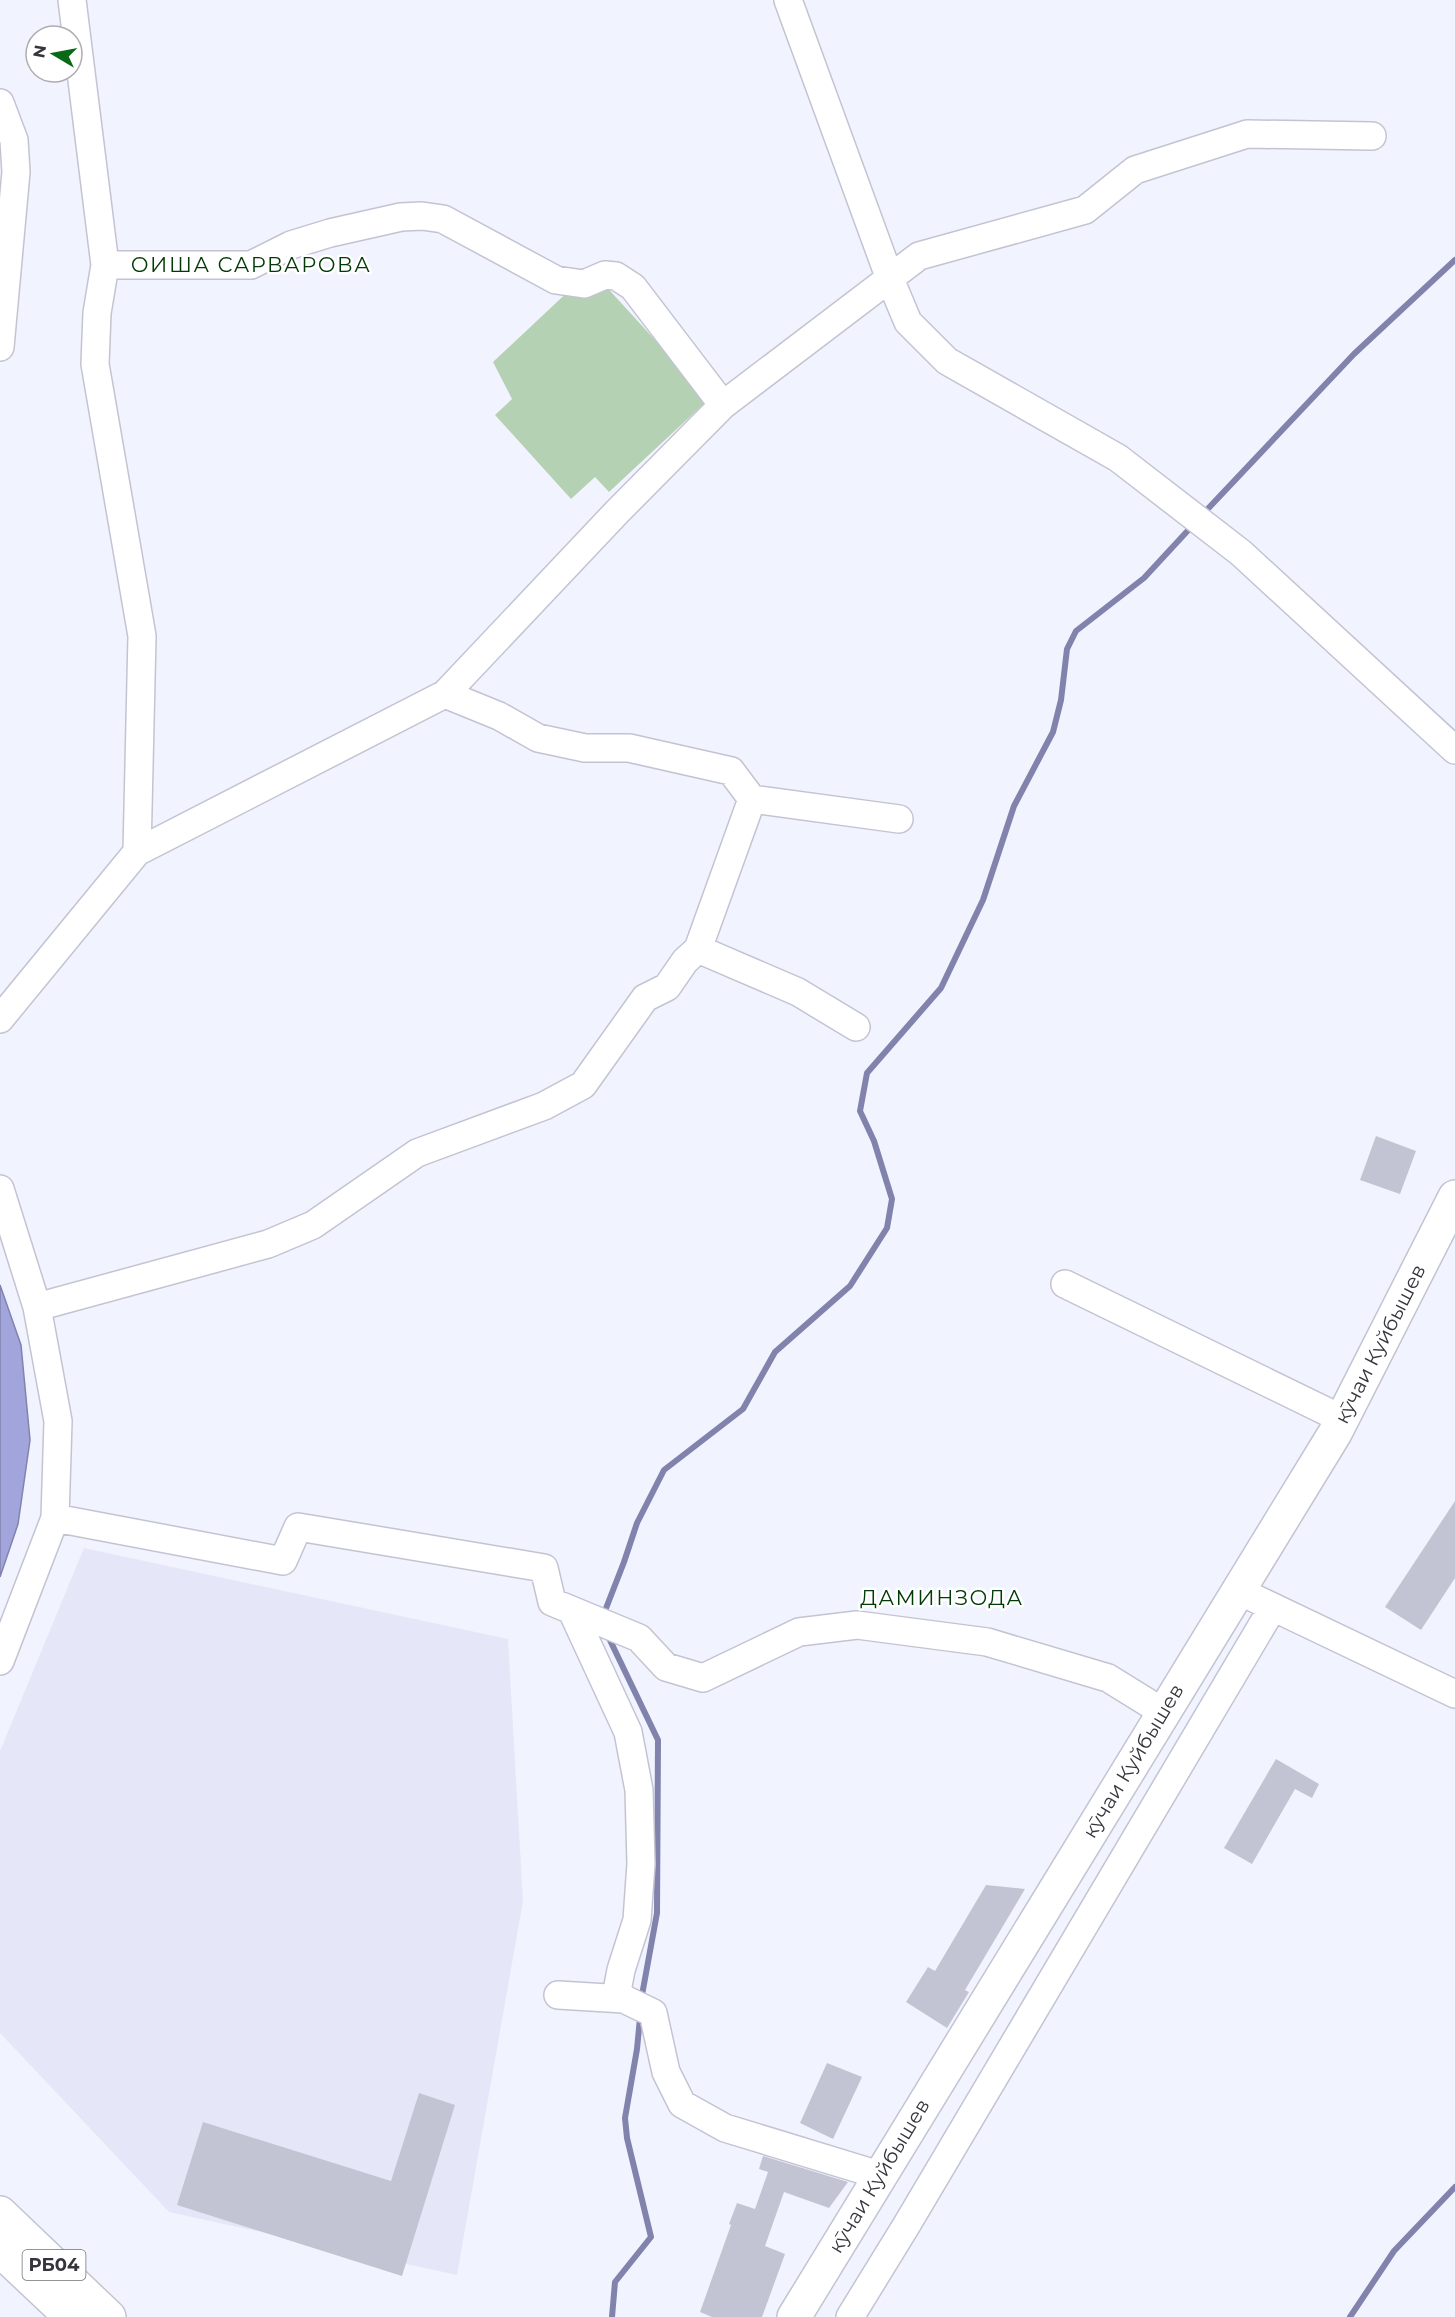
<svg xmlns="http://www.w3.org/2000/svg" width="1455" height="2317" font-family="Montserrat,sans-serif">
	<rect width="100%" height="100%" fill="#f1f3ff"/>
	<!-- built -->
	<path fill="#e5e7f9" d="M84,1548L508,1639L523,1901L457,2275L169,2212L0,2033V1751Z"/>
	<!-- green -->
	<path fill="#b5d1b4" d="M591,270L709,399L609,492L595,477L571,499L495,415L512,399L493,362Z"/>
	<!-- water -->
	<path fill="#a2a5dc" stroke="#8183ac" stroke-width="1.5" d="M0,1285L21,1345L30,1440L18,1524L0,1577Z"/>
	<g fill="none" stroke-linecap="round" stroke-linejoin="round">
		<!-- stream -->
		<path stroke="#8183ac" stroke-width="6" d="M1202,515L1354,354L1455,260
			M603,1616L624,1562L637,1523L664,1470L743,1409L775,1352L850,1286L887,1228L892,1199L874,1141L860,1111L867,1073L941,988L983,900L1014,806L1053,732L1061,700L1067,649L1076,631L1144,578L1193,525
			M607,1634L658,1740L657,1913L642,1995
			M612,2317L615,2282L651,2237L627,2138L625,2118L637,2049L640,2018
			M1350,2317L1394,2251L1455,2187"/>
	</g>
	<!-- building -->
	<path fill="#c3c4d3" d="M1376,1136L1416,1151L1400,1194L1360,1180Z
		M1455,1501V1578L1421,1630L1385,1607Z
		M1276,1759L1319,1784L1312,1798L1295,1789L1252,1864L1224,1848Z
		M986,1885L1025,1889L965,1990L969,1992L947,2028L906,2002L928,1967L935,1971Z
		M827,2063L862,2077L833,2139L800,2123Z
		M419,2093L455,2105L402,2276L177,2205L203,2122L391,2181Z
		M763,2156L848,2182L829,2208L784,2192L765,2246L785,2254L762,2317H712L700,2312L731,2225L729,2224L737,2203L755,2209L768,2172L759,2169Z"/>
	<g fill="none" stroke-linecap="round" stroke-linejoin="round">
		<defs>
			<path id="minor" d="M788,0L890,279L908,322L947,361L1118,458L1241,553L1455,750
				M0,103L14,140L16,172L0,347
				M105,265H251L291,245L330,233L401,217L422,216L443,219L556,280L584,284L605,275L616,276L633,287L723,405
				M445,694L499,716L538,738L585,748H629L731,771L752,799L899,819
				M137,852L445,694L617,512L723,405L919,256L1085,210L1135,170L1247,134L1372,136
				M698,949L798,992L856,1027
				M0,1019L137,852L142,636L95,364L97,313L105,265L72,0
				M0,1189L37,1307L58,1421L55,1518L0,1661
				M1065,1284L1342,1419
				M37,1307L268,1244L313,1225L417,1153L544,1106L583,1085L645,998L667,987L685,961L698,949L752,799
				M55,1518L283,1561L298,1527L544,1568L552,1602L639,1638L666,1667L703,1678L799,1632L857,1625L987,1642L1108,1678L1163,1712
				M1237,1590L1455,1694
				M572,1611L628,1732L639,1790L641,1864L637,1920L621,1970L617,1991L624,1999L653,2013L666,2072L682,2104L725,2128L879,2175
				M558,1995L624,1999
				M850,2317L906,2226L1273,1607"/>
			<path id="major" d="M0,2213L109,2317
				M0,2250L71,2317
				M794,2317L1335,1433L1455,1197"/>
		</defs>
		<!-- minor casing -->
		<use href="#minor" stroke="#c3c4d2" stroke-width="30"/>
		<!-- major casing -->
		<use href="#major" stroke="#c3c4d2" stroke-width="36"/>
		<!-- minor -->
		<use href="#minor" stroke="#fff" stroke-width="27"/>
		<!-- major -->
		<use href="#major" stroke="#fff" stroke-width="33"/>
	</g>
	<g text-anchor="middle" stroke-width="5" stroke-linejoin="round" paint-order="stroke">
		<!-- shield labels -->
		<rect fill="#fff" stroke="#727276" stroke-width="1.5" x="22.5" y="2250" width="63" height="30" rx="4.5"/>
		<g font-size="18" font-weight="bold" fill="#35353b">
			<text x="54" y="2271">РБ04</text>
		</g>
		<!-- street labels -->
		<g font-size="20" fill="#35353b" stroke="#fff">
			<text transform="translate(1380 1344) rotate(-63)" y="7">кӯчаи Куйбышев</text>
			<text transform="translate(1133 1761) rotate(-59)" y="7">кӯчаи Куйбышев</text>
			<text transform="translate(879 2176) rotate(-59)" y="7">кӯчаи Куйбышев</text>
		</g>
		<!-- neighbourhood labels -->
		<g font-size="21" letter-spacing="1.5" fill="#003a04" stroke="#fff">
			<text x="251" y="272">ОИША САРВАРОВА</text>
			<text x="942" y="1605">ДАМИНЗОДА</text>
		</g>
	</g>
	<!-- north arrow -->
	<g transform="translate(54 54) rotate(280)"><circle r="28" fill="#ffffff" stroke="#aeaeb1" stroke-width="1.5"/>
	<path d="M0-4.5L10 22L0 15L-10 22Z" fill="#086a16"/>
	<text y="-9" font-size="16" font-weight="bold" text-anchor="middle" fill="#35353b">N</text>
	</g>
</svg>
